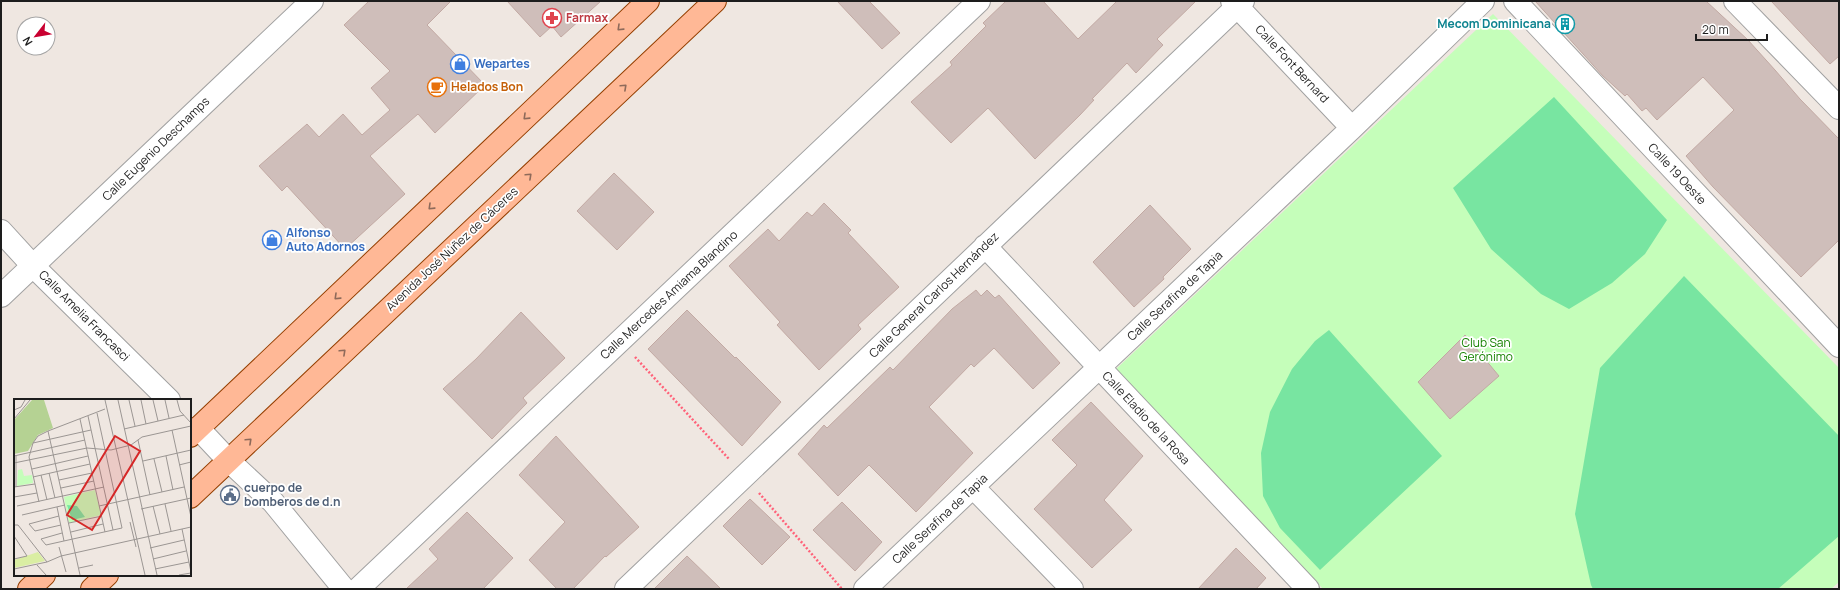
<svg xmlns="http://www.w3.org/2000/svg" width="1840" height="590" font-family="Manrope,sans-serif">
	<rect width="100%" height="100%" fill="#efe7e1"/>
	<!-- park -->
	<path fill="#c5feba" d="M1493,14L1839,368V582L1831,589H1323L1115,370Z"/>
	<!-- pitch -->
	<path fill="#78e5a1" d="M1554,97L1667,220L1645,254L1612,283L1569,309L1541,294L1491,249L1453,188Z
		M1684,276L1839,436V536L1778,589H1593L1591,585L1575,514L1600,368Z
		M1329,330L1442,456L1320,570L1280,528L1263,496L1261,453L1270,412L1292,369L1315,341Z"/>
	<!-- building -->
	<path fill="#cfbeba" stroke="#c2a9a3" d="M369,1H451L427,25L485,85L435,133L418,114L370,156L405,194L345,249L287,186L282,191L259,166L307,124L319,137L343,114L362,135L390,110L371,88L390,71L344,25Z
		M507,1H601L561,37L552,26L540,37Z
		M837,1H869L900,33L882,49Z
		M1006,1H1043L1078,39L1117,1H1196L1157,39L1163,45L1136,73L1127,63L1092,99L1094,100L1080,115L1035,159L988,108L951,143L911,102L952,65L950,62L986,26L983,23Z
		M1535,1H1706L1748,40L1775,70L1800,99L1839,139V240L1801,277L1713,187L1686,156L1734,110L1703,77L1657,120L1646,108L1642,111L1627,94L1625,96L1603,76Z
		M1771,1H1839V56L1830,64Z
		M614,173L654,212L617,250L577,211Z
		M824,203L851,230L848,233L899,287L858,325L861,329L819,370L777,325L780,322L729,266L768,229L779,241L807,212L812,216Z
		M1150,205L1191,249L1163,277L1164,279L1134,307L1093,262Z
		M976,290L981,296L987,290L995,298L999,295L1060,363L1033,389L994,348L974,367L971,364L929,407L973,453L916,512L869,465L838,496L798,454L824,425L827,428L890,367L893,370L952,309Z
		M687,310L735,358L736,357L781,402L742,446L648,349Z
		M521,312L565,358L523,398L527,403L492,439L443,389L476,359Z
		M1465,335L1499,376L1450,419L1418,382Z
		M1091,402L1143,456L1104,500L1132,530L1092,568L1034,509L1077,465L1052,440Z
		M556,436L639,527L606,557L605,556L573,589H557L529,560L565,522L519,475Z
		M750,499L790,537L762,565L723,526Z
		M842,502L882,542L855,571L813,530Z
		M467,512L513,558L483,589H406L438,559L429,549Z
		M1236,548L1266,578L1256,589H1198Z
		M687,556L721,589H654Z"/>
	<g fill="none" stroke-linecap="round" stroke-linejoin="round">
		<defs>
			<path id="minor" d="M1232,1L1352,128
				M1515,1L1839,346
				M1735,1L1839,108
				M985,246L1308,589
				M1,296L312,1
				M198,428L228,460L273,502L344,589
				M973,487L1072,589
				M358,589L979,1
				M626,589L1243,1
				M865,589L1352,128L1483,1"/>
			<path id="tertiary" d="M1,231L33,266L169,400"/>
			<path id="primary" d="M190,436L648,1
				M190,497L715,1
				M29,589L44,575
				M92,589L107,575"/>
		</defs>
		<!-- minor casing -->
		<use href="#minor" stroke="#a1a1a1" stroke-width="24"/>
		<!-- tertiary casing -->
		<use href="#tertiary" stroke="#a1a1a1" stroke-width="24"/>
		<!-- primary casing -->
		<use href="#primary" stroke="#953f00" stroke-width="24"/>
		<!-- path -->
		<path stroke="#ff6279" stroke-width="2.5" stroke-dasharray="2 2" stroke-linecap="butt" d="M635,357L729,459
			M759,493L842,589"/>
		<!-- minor -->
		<use href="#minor" stroke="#fff" stroke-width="22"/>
		<!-- tertiary -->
		<use href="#tertiary" stroke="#fff" stroke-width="22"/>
		<!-- primary -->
		<use href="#primary" stroke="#ffb896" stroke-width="22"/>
	</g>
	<!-- one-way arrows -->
	<defs><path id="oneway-chevron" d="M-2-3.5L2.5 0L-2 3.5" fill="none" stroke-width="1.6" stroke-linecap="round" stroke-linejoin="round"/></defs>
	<g stroke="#8e6a5a">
		<use href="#oneway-chevron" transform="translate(620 28) rotate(136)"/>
		<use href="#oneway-chevron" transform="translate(624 87) rotate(-43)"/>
		<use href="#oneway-chevron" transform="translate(526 117) rotate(136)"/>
		<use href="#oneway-chevron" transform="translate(529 176) rotate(-43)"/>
		<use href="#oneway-chevron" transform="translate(431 207) rotate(136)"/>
		<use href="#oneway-chevron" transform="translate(337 297) rotate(136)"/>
		<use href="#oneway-chevron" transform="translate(343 352) rotate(-43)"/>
		<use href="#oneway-chevron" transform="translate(249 441) rotate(-43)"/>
	</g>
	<!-- icons -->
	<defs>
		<symbol id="pharmacy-ring" viewBox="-11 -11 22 22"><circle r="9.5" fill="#fff" stroke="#e0444e" stroke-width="1.5"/><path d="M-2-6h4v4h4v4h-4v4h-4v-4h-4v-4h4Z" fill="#e0444e"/></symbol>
		<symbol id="building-ring" viewBox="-11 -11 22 22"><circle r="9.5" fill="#fff" stroke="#0f9aa8" stroke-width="1.5"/><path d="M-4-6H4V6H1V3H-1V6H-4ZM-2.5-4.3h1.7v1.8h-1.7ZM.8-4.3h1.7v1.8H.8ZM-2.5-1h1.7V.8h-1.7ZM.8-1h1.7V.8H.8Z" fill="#0f9aa8"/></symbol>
		<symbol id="shop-ring" viewBox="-11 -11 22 22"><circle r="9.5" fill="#fff" stroke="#3f7fe0" stroke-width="1.5"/><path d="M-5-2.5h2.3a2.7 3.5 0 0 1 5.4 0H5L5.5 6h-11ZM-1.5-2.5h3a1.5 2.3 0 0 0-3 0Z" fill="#3f7fe0"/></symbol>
		<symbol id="cafe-ring" viewBox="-11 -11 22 22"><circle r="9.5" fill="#fff" stroke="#e8710a" stroke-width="1.5"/><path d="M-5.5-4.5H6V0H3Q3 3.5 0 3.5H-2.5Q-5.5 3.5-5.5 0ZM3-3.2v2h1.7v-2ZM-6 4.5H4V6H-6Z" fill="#e8710a"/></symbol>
		<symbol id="civic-ring" viewBox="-11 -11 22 22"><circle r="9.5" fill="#fff" stroke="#5c6f8a" stroke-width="1.5"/><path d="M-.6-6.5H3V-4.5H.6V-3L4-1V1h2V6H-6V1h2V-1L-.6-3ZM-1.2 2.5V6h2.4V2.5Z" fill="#5c6f8a"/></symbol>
	</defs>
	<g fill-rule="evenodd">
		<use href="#pharmacy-ring" x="541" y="7" width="22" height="22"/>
		<use href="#building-ring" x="1554" y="13" width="22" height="22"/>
		<use href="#shop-ring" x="449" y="53" width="22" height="22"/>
		<use href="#cafe-ring" x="426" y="76" width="22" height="22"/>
		<use href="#shop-ring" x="261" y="229" width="22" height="22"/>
		<use href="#civic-ring" x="219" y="484" width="22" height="22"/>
	</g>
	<g text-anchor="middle" stroke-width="3.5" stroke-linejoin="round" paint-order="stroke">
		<!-- health labels -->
		<g font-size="12" font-weight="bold" fill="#be3a42" stroke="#fff" text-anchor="start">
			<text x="566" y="22">Farmax</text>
		</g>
		<!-- culture labels -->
		<g font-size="12" font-weight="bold" fill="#0d838f" stroke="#fff" text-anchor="end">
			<text x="1551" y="28">Mecom Dominicana</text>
		</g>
		<!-- shop labels -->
		<g font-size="12" font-weight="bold" fill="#366cbe" stroke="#fff" text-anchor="start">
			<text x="474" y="68">Wepartes</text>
			<text x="286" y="237">Alfonso<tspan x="286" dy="14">Auto Adornos</tspan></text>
		</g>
		<!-- street labels -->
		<g font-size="12" fill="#1d1d1d" stroke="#fff">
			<text transform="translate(1292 64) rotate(47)" y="4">Calle Font Bernard</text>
			<text transform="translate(156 149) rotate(-44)" y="4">Calle Eugenio Deschamps</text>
			<text transform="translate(1677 174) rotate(47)" y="4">Calle 19 Oeste</text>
			<text transform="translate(452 249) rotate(-43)" y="4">Avenida José Núñez de Cáceres</text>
			<text transform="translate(669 295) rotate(-43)" y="4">Calle Mercedes Amiama Blandino</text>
			<text transform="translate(934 295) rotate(-44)" y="4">Calle General Carlos Hernández</text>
			<text transform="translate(1175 296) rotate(-43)" y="4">Calle Serafina de Tapia</text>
			<text transform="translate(84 316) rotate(45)" y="4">Calle Amelia Francasci</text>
			<text transform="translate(1146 418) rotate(47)" y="4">Calle Eladio de la Rosa</text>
			<text transform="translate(940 519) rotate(-43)" y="4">Calle Serafina de Tapia</text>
		</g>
		<!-- food labels -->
		<g font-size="12" font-weight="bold" fill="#c56008" stroke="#fff" text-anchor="start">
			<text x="451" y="91">Helados Bon</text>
		</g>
		<!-- park labels -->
		<g font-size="12" fill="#178302" stroke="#fff">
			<text x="1486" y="347">Club San<tspan x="1486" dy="14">Gerónimo</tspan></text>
		</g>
		<!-- service labels -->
		<g font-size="12" font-weight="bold" fill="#4e5e75" stroke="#fff" text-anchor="start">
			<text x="244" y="492">cuerpo de<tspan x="244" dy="14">bomberos de d.n</tspan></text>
		</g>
	</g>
	<!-- overview -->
	<g transform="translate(14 399)">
		<rect width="177" height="177" fill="#efe7e1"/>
		<path d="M24,153L31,162L0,169V161Z" fill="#daeea3"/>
		<path d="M18,1H30L39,29L24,36L14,52L0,55V21Z" fill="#b5d293"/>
		<path d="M8,70L10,77L18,76L19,84L3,87L4,71ZM81,91L87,116L55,124L50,98Z" fill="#c5feba"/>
		<path d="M53,106L63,107L71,118L58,121Z" fill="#78e5a1"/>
		<path fill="none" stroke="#9b9693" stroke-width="1" d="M91,1L131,176M104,1L143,176M115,1L121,27M127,1L132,25M139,1L144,22M151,1L155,19M163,1L166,12L177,24M0,11L7,8L11,1M74,17L99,131M0,20L16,1M66,20L91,133M110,30L170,16M158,31L177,118M34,32L66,176M124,41L136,96M19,44L77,31M0,57L71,41M152,57L159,91M140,60L148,93M129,62L177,51M0,64L73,49L97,51L117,46L128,38L177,27M165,66L177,63M18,70L74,57M35,74L41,99M27,76L33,101M19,78L76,65M45,81L78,74M0,88L21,85M2,88V56M47,89L80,82M0,98L23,94M25,103L15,58L19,44L24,37L34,32L91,10M151,105L157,132M3,107L90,88M85,107L170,88M139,107L146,135M43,108L50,142M127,110L177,99M8,116L51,106M45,117L15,125L21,132L47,126M116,123L122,148M55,124L88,117M0,126H4L33,163M168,130L177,173M57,133L89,125M48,134L27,140L32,146L108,129L83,14M0,137L13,157L0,160M45,148L52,173M136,149L170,141M139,160L172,152M23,166L32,176M65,169L79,166M0,170L33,163L47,157L177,128M141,170L175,163M165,176L177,174"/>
		<path fill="#d62828" fill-opacity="0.15" stroke="#d62828" stroke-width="2" d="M101,37L126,52L78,131L53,116Z"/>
		<rect width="177" height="177" fill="none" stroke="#1d1d1d" stroke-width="2"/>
	</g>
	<!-- border -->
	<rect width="1840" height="590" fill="none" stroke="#1d1d1d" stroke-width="4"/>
	<!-- north arrow -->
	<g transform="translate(36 36) rotate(239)"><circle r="19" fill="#ffffff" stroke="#a5a5a5"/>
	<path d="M0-3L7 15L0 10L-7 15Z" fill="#c90031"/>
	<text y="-6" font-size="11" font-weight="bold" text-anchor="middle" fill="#1d1d1d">N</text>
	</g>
	<!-- scale -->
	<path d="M1696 34v6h71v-6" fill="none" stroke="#1d1d1d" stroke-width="2"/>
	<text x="1702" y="34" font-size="12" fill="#1d1d1d" stroke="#ffffff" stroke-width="3" paint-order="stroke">20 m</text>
</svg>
